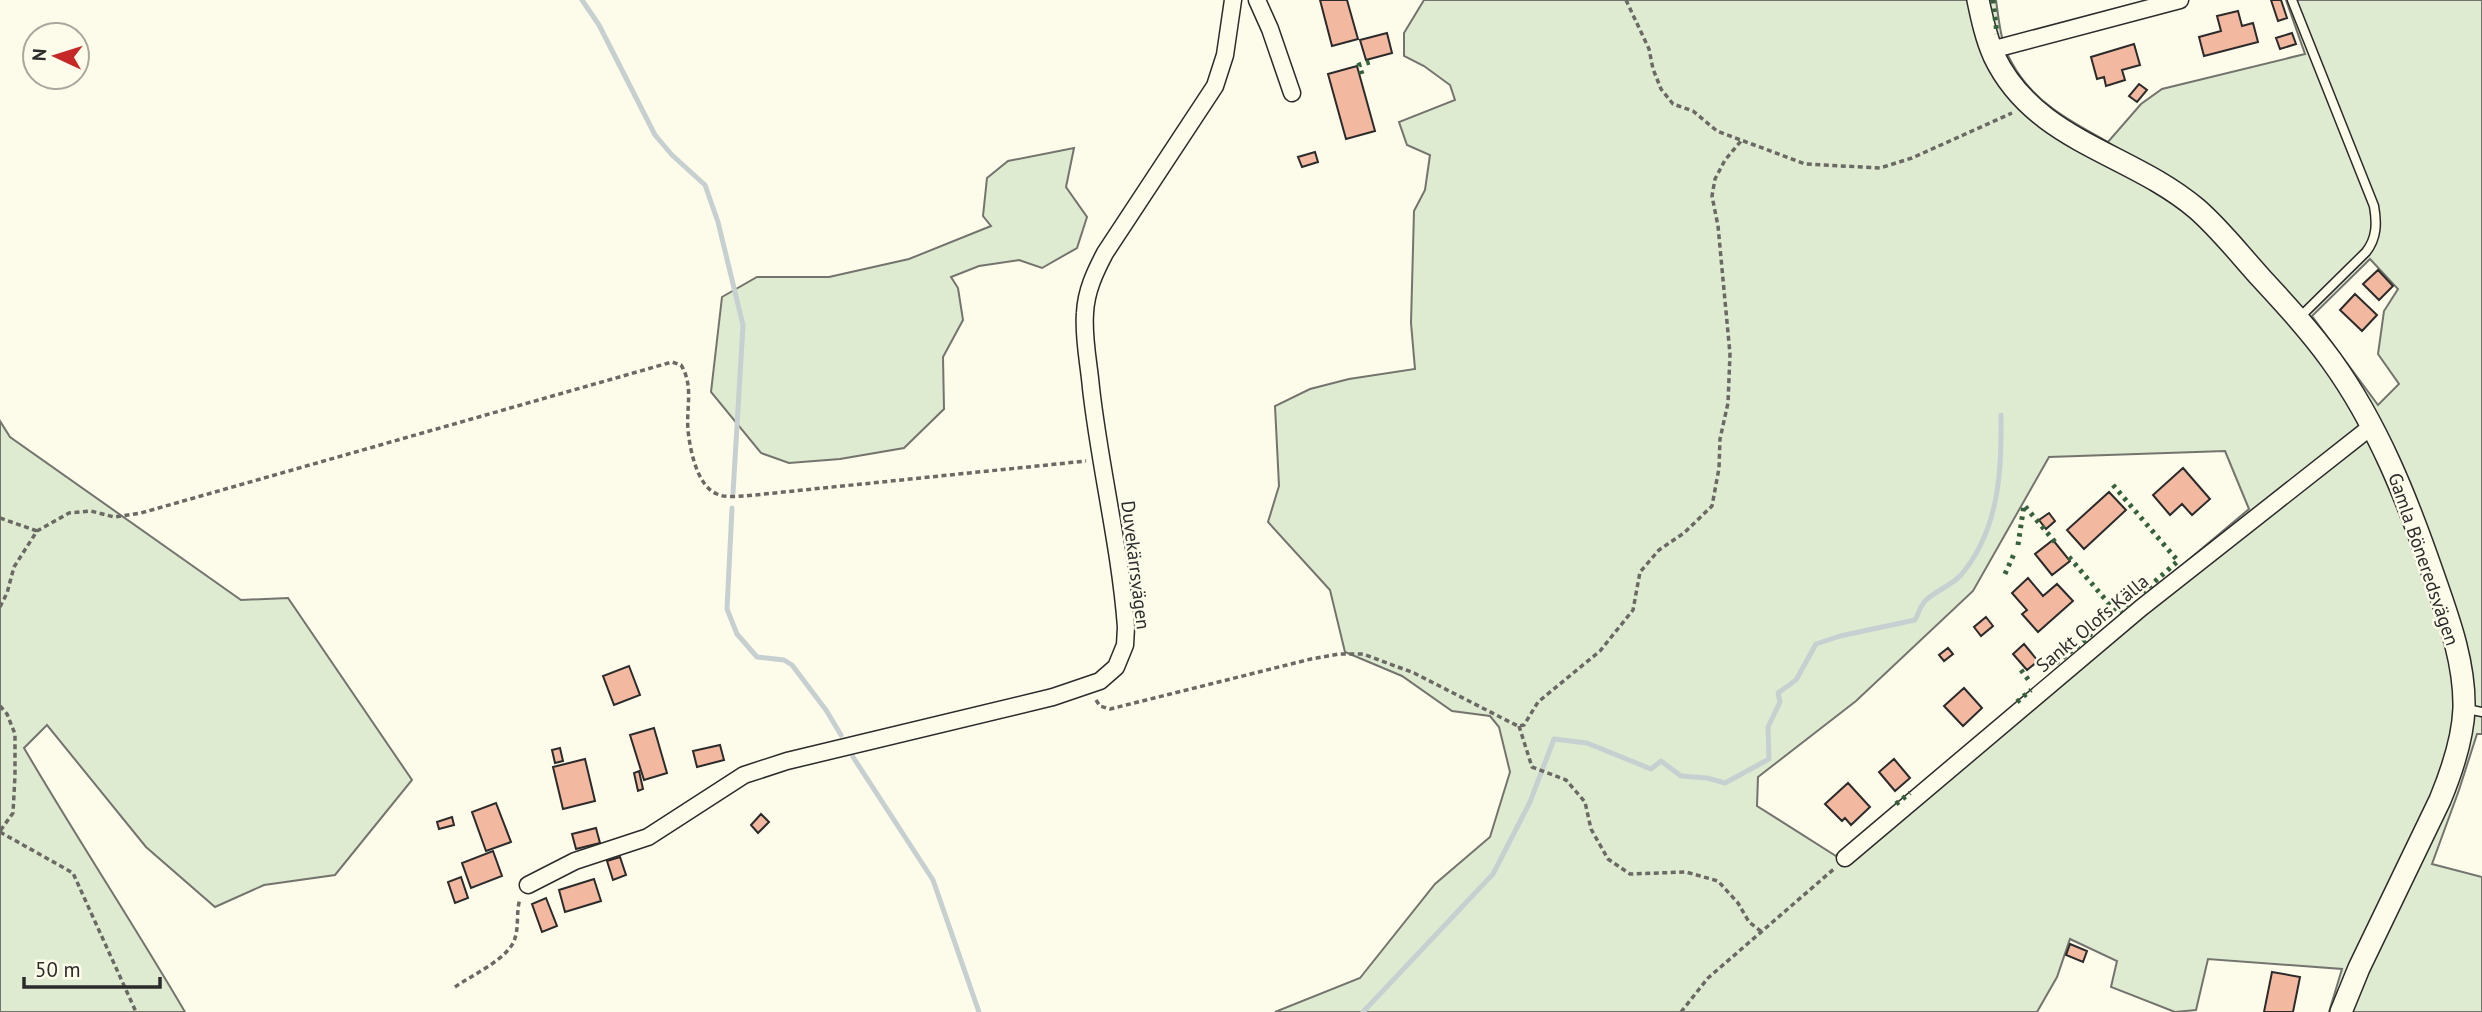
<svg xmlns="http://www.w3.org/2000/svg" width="2482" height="1012" font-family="'PT Sans',sans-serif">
	<rect width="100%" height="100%" fill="#fdfbea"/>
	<!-- green -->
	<path fill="#deebd1" stroke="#74746e" stroke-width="2" fill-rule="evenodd" d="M1424,0H1996C1999,21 2001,45 2012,63C2033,102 2071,122 2108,142L2141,104L2162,89L2305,54L2286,0H2482V734H2477L2459,790L2432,864L2482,877V1012H2329L2342,969L2208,959L2196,1010L2175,1012L2111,987L2117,961L2070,939L2057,977L2037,1012H1275L1360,978L1435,884L1490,837L1510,772L1499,727L1490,716L1452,711L1402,676L1345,652L1330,590L1268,522L1279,486L1275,406L1310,389L1349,379L1415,369L1411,323L1414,211L1425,190L1430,155L1407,145L1399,122L1455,100L1450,85L1424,66L1404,56V33ZM2370,259L2398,289L2384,311L2378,354L2399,384L2378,405L2312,316ZM2225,451L2249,509L1836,856L1757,806L1758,777L1856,701L1973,591L2049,457Z
		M1074,148L1066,187L1087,217L1077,248L1042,268L1019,260L979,266L951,277L958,288L963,320L943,357L944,409L904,448L840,459L789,463L761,453L711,392L722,297L757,277H829L909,259L991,226L983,216L987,178L1008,161Z
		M0,421L10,437L241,600L288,598L412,780L335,875L264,885L215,907L146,847L47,725L24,748C76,837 133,923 185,1012H0Z"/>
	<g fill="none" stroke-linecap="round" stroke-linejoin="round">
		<!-- stream -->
		<path stroke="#c7d0d0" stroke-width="5" d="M582,0L599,25L655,135L672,155L705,185L718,222L743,325L733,493
			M732,508L727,609L737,634L757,657L784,660L792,665L826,710L841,735
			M853,757L933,880L979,1012
			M1363,1012L1493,874L1530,802L1554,739L1587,743L1651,769L1661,761L1681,776L1707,778L1725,783L1769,759L1768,727L1780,702L1778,693L1796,680L1816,644L1840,636L1915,620C1918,614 1921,605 1925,601C1935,591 1951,586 1961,575C1999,530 2002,471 2001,415"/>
	</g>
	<!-- building -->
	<path fill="#f2b8a0" stroke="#2b2b2b" stroke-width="2" d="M1320,0H1347L1358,39L1332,46Z
		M2271,0H2281L2287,18L2278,21Z
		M2238,11L2242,26L2253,23L2258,42L2204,56L2199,37L2221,31L2217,16Z
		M1387,33L1392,53L1366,60L1360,40Z
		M2292,33L2296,44L2280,49L2276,38Z
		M2134,44L2140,65L2122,70L2125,80L2106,86L2104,77L2097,79L2091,57Z
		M1357,66L1375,131L1346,139L1328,74Z
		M2139,84L2147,90L2137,102L2129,96Z
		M1315,152L1318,162L1302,167L1298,157Z
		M2378,270L2393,286L2379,300L2363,284Z
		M2355,294L2377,315L2362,331L2340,310Z
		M2183,468L2210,499L2192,515L2182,504L2170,515L2153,495Z
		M2109,492L2126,510L2084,549L2067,530Z
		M2049,513L2055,521L2046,529L2039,520Z
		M2053,540L2070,561L2052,575L2035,554Z
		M2028,578L2043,596L2057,584L2073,601L2038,632L2022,614L2027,610L2012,593Z
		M1986,617L1993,626L1981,636L1974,627Z
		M2024,644L2038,661L2027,670L2013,654Z
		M1948,648L1953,654L1944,661L1939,655Z
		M629,666L640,695L614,705L603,676Z
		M1964,688L1982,708L1963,726L1944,706Z
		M654,728L667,773L644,780L630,735Z
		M720,745L724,760L697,767L693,751Z
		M560,748L563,761L555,763L552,750Z
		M585,759L595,801L563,809L553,767Z
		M1894,759L1910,778L1895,791L1879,772Z
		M639,771L643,789L638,791L634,773Z
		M1848,783L1870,807L1851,825L1845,818L1842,821L1825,804Z
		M496,803L511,842L486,851L472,812Z
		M761,814L769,822L758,833L751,825Z
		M452,817L454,825L439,829L437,822Z
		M596,828L600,843L576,849L572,834Z
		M493,851L502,876L471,888L462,863Z
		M620,857L626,875L613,880L607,861Z
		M461,877L468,898L455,903L448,882Z
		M594,879L601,901L565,912L559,890Z
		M546,898L557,926L542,932L532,904Z
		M2070,944L2087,951L2083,962L2066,955Z
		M2272,972L2300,977L2293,1012H2264Z"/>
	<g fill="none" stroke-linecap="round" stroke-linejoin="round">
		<defs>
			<path id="service" d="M2292,0L2374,206C2377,223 2377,238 2366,252L2299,318
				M2467,709L2482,712"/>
			<path id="minor" d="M1257,0L1270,29L1292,93
				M1991,50L2180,0
				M1845,858L2141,608L2372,426
				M528,885L575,861L648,837L744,775L787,761L1053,697L1100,681L1116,667L1125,645L1126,627C1120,547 1100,468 1091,388C1089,364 1083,338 1085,313C1086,291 1095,272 1105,253L1215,86L1225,55L1233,0"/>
			<path id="tertiary" d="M1978,0C1982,19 1986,38 1994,56C2035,142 2130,152 2197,209C2221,230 2241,256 2262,279C2286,305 2310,331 2331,360C2378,425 2407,499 2433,574C2448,617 2465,662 2464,708C2463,739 2452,771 2440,800L2359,968L2341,1012"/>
		</defs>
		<!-- service casing -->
		<use href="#service" stroke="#2b2b2b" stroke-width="11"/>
		<!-- minor casing -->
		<use href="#minor" stroke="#2b2b2b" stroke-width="19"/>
		<!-- tertiary casing -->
		<use href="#tertiary" stroke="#2b2b2b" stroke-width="24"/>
		<!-- path -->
		<path stroke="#6a6964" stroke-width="3.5" stroke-dasharray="5 3.5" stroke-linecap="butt" d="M1626,0L1649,49L1653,69L1661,89L1673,104L1693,111L1717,131L1805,164L1880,168L1912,158L2012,113
			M0,518L37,531
			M0,607L7,593L14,567L37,531L69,513L91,511L114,517L141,513L672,362L681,365C694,386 686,407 688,430C690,450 697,486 717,494C725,498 736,496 745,496L1086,461
			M1096,700L1100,706L1110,709L1311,659L1339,654H1363L1414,673L1504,719L1518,726L1524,725L1538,702L1600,651L1633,610L1640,572L1659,550L1684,533L1712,506L1719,468L1720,439L1728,403L1730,354L1718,226L1712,196L1715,179L1725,160L1741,141
			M0,706L7,714L15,734V775L13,813L0,831
			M1519,726L1532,767L1566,780L1585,802L1591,829L1608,859L1630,874L1686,872L1718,881L1738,903L1749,922L1762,932
			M0,832L73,873L136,1012
			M455,987C472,975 510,958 515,938C519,926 516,911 520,899
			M1681,1012L1708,978L1835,868"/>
		<!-- service -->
		<use href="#service" stroke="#fdfbea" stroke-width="8"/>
		<!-- minor -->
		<use href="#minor" stroke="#fdfbea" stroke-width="16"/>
		<!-- tertiary -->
		<use href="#tertiary" stroke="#fdfbea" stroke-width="21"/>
		<!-- hedge -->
		<path stroke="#34623c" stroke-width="5" stroke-dasharray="3.5 5" stroke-linecap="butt" d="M1993,0L1997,34
			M1362,74L1359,65L1370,62
			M2113,485L2178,561L2143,592
			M2018,545L2024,505L2055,542
			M2069,557L2117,613L2128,605
			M2005,574L2014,554
			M2056,663L2089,637L2096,625
			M2021,670L2030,682
			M2017,702L2031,690
			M1896,804L1910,793"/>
	</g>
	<g text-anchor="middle" stroke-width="5" stroke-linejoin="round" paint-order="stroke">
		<!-- street labels -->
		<g font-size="19" fill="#2b2b2b" stroke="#fdfbea">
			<text transform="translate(2424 559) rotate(71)" y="7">Gamla Böneredsvägen</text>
			<text transform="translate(1136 565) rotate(83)" y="7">Duvekärrsvägen</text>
			<text transform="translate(2092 623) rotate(-40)" y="7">Sankt Olofs Källa</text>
		</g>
	</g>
	<!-- north arrow -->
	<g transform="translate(56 56) rotate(274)"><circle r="33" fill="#fdfbea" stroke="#a9a89e" stroke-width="2"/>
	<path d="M0-5L12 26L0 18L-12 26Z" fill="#c62828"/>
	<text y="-10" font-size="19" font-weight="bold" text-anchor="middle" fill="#2b2b2b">N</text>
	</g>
	<!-- scale -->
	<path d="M24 977v10h136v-10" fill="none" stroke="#2b2b2b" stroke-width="3.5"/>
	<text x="35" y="977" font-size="21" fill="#2b2b2b" stroke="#fdfbea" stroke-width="5" paint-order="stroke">50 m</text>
</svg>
